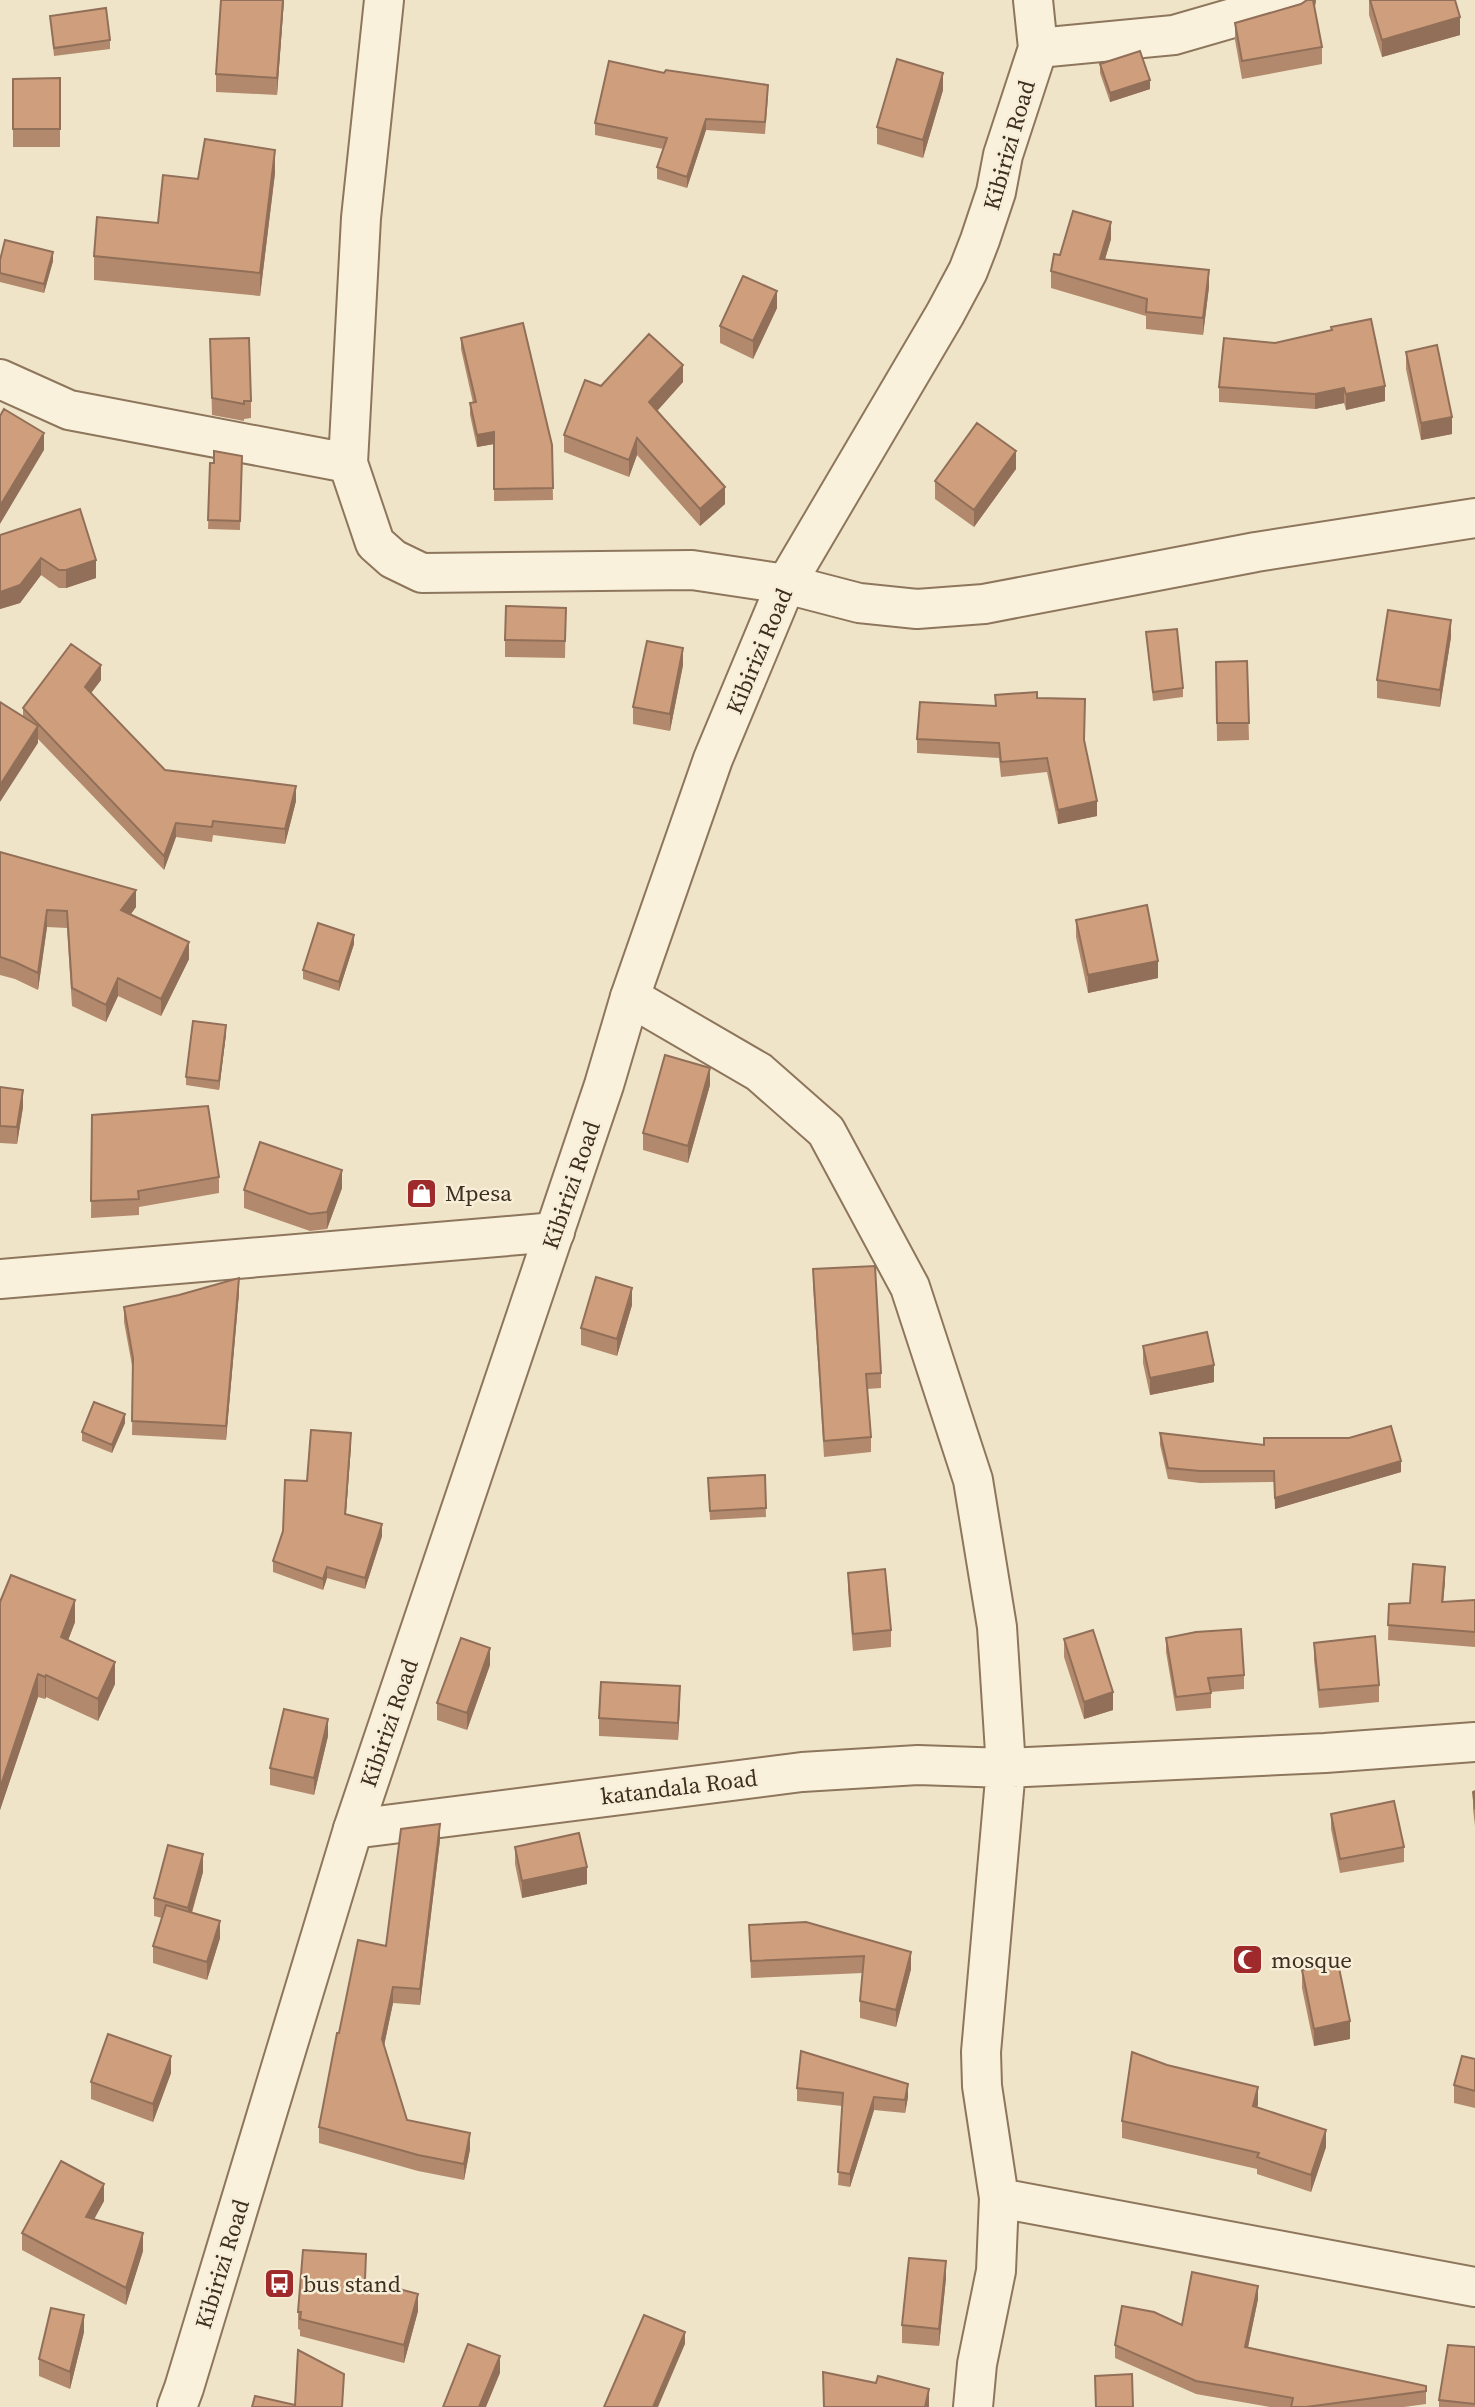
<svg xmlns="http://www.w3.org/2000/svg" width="1475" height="2407" font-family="'Source Serif 4',serif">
	<rect width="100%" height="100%" fill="#f0e4c8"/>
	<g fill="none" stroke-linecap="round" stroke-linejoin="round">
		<defs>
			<path id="minor" d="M1038,48L1174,35L1295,0
				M0,379L69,410L348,463L375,543L393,559L422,573L692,570L786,584L859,603L917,609L984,604L1256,552L1475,518
				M348,463L361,218L384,0
				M630,997L759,1072L826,1131L910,1287L973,1480L997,1627L1006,1768L981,2052L982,2086L999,2198L996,2271L977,2364L973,2407
				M0,1279L555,1232
				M353,1829L802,1772L918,1765L1006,1768L1325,1753L1475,1742
				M999,2198L1475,2287"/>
			<path id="tertiary" d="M177,2407L184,2388L353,1829L604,1085L630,997L713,759L786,584L945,314L968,271L980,240L996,192L1003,155L1038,48L1033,0"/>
		</defs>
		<!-- minor casing -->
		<use href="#minor" stroke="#8d765c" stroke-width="42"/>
		<!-- tertiary casing -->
		<use href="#tertiary" stroke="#8d765c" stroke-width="42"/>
		<!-- minor -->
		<use href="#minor" stroke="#faf1dc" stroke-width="38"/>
		<!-- tertiary -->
		<use href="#tertiary" stroke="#faf1dc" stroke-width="38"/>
	</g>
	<!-- wall -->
	<path fill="#b2896c" d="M284,0L277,95L216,92V74Z
		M1369,0H1455L1460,35L1382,57L1369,15Z
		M50,16L110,40V49L54,56Z
		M1235,23L1322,47V64L1242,79L1235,40Z
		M1100,64L1150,89L1110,102L1100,73Z
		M60,78V147H13V79Z
		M943,90L923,158L877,144V127Z
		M768,97L765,134L706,130L687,188L657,179V167L663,149L595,135V123Z
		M275,173L260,296L94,280V256L158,223L198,179Z
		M1111,239L1105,259L1209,287L1203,335L1146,329V316L1051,288V271L1060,255Z
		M0,260L53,261L44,293L0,282Z
		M777,308L753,359L720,343V326Z
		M1331,327L1385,401L1346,410L1344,403L1315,409L1219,402V387L1275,343L1331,331Z
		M461,338L552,445L553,500L494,501V444L477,447L470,415V403H473L461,349Z
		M210,339L251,401V418L244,419V421L212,415Z
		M1406,352L1452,434L1421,440L1406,369Z
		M683,382L657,411L725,504L700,526L637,455L629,477L564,452V435L601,386Z
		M242,456L240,530L208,529L210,463Z
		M1016,469L974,527L935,499V481Z
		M0,535L96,578L66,588H59L41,575L20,603L0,609Z
		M566,608L565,658L505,657V640Z
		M1146,632L1183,688V697L1153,701Z
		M1451,637L1440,707L1377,698V680Z
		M1247,661L1249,740L1217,741L1216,662Z
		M683,665L670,731L633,724V707Z
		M101,680L91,693L165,770L296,801L285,844L213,835L212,842L176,837L164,870L38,739V743L23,716V708Z
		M995,695L1037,698L1085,742L1097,816L1058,824L1047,772L1001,777L999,758L917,753V739L995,706Z
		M0,852L136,907L130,915L189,959L161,1016L118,996L106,1022L72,1006L67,928L47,927L38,990L15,979L0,975Z
		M1076,920L1158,978L1088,993L1076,937Z
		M354,944L339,991L303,979V970Z
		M226,1034L219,1090L186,1085V1077Z
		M710,1085L688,1163L643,1150V1133Z
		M0,1087L23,1107L17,1144L0,1143Z
		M92,1115L219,1177V1193L139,1207V1215L91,1218Z
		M342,1188L327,1229L310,1231L244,1208V1190Z
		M813,1269L881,1373V1388L867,1389L871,1437V1452L824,1457L813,1284Z
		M239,1293L226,1440L132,1435L133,1371L124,1322V1307Z
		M632,1305L617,1356L581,1345V1328Z
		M1143,1346L1214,1382L1150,1395L1143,1363Z
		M125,1423L112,1453L82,1441V1432Z
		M1160,1433L1401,1472L1275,1509L1274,1482L1200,1483L1168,1479L1160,1445Z
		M351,1445L346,1514L382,1536L365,1589L327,1578L323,1590L273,1572V1561L307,1481Z
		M765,1475L766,1517L710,1520L708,1478Z
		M848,1573L891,1630V1647L853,1651L848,1590Z
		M1445,1581L1443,1602L1475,1600V1647L1388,1640L1389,1604L1410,1603Z
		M0,1602L75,1622L68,1640L115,1684L98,1721L46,1697L45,1699L38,1697L0,1810Z
		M1166,1638L1244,1675V1689L1211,1692V1708L1176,1711L1166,1652Z
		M1064,1639L1113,1710L1084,1719L1064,1657Z
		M1314,1643L1379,1685V1702L1319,1708L1314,1660Z
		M490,1665L467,1730L437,1720V1703Z
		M680,1703L678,1740L599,1736V1718Z
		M328,1736L314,1795L270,1785V1768Z
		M1475,1791V1826L1473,1809V1792Z
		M1331,1814L1404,1847V1862L1340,1873L1331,1829Z
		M440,1840L420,2005L393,2003L384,2046L407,2120L470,2149L464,2180L418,2171L319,2143V2127L339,2033L386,1946Z
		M515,1847L587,1884L522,1898L515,1864Z
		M203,1872L192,1913L220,1938L207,1980L153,1963V1946L162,1918L154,1916V1898Z
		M749,1925L911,1969L896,2027L860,2018V2001L863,1973L751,1978Z
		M1302,1970L1350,2039L1314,2046L1302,1988Z
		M1475,2059V2108L1454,2103V2085Z
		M171,2073L153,2122L91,2099V2082Z
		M797,2088L908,2097L905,2113L874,2110L850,2187L838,2185L842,2106L797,2101Z
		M1258,2104L1257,2107L1326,2147L1311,2192L1257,2174V2169L1122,2138V2121Z
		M104,2201L94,2219L143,2251L126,2305L22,2250V2233Z
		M946,2278L939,2346L902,2343V2325Z
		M366,2280L418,2311L404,2363L300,2336V2330L298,2329V2312Z
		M1258,2299L1248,2348L1426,2386V2404L1404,2407H1270L1196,2394L1115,2358V2345L1182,2325Z
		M84,2332L70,2389L39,2376V2359Z
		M1475,2347V2407H1439V2400Z"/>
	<!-- shaded-wall -->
	<path fill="#916f58" d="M283,0H284L277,95V78Z
		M1460,17V35L1382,57V40Z
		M943,73V90L923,158V140Z
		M1150,80V89L1110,102V93Z
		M706,119V130L687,188V177Z
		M275,150V173L260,296V273Z
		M1111,222V239L1100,276V259Z
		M53,252V261L44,293V284Z
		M1209,270V287L1203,335V318Z
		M777,291V308L753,359V341Z
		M683,365V382L649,420V402Z
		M1385,386V401L1346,410V394Z
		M1344,388V403L1315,409V394Z
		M1452,417V434L1421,440V423Z
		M494,432V444L477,447V435Z
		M44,433V450L0,524V506Z
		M637,438V455L629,477V460Z
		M1016,451V469L974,527V510Z
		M725,487V504L700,526V509Z
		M41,558V575L20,603L0,609V592Z
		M96,560V578L66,588V570Z
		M1451,620V637L1440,707V690Z
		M683,648V665L670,731V714Z
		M101,665V680L85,701V687Z
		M38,726V743L0,802V785Z
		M296,786V801L285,844V829Z
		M1097,801V816L1058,824V810Z
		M176,823V837L164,870V856Z
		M136,890V907L121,928V910Z
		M47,910V927L38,990V973Z
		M354,935V944L339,991V982Z
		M189,942V959L161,1016V999Z
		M1158,961V978L1088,993V975Z
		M118,978V996L106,1022V1005Z
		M226,1025V1034L219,1090V1081Z
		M710,1068V1085L688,1163V1146Z
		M23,1090V1107L17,1144V1127Z
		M342,1170V1188L327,1229V1212Z
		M239,1278V1293L226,1440V1426Z
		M632,1288V1305L617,1356V1339Z
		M1214,1365V1382L1150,1395V1378Z
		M125,1414V1423L112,1453V1445Z
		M351,1433V1445L345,1525V1514Z
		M1401,1461V1472L1275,1509V1498Z
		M382,1524V1536L365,1589V1578Z
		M327,1567V1578L323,1590V1579Z
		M1445,1567V1581L1442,1616V1602Z
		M75,1600V1622L61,1659V1637Z
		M490,1648V1665L467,1730V1713Z
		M115,1662V1684L98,1721V1699Z
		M38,1674V1697L0,1810V1788Z
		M46,1675V1697L45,1699V1677Z
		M680,1686V1703L678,1740V1723Z
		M1113,1692V1710L1084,1719V1702Z
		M328,1719V1736L314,1795V1778Z
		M440,1824V1840L420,2005V1989Z
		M203,1854V1872L188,1925V1908Z
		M587,1867V1884L522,1898V1881Z
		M220,1921V1938L207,1980V1962Z
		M911,1952V1969L896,2027V2010Z
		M393,1987V2003L382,2055V2039Z
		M1350,2021V2039L1314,2046V2029Z
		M171,2056V2073L153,2122V2104Z
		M908,2084V2097L905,2113V2100Z
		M1258,2087V2104L1253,2123V2106Z
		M874,2097V2110L850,2187V2174Z
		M1326,2130V2147L1311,2192V2175Z
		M470,2133V2149L464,2180V2164Z
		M104,2184V2201L86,2234V2217Z
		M143,2233V2251L126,2305V2288Z
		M946,2261V2278L939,2346V2329Z
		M1258,2286V2299L1245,2361V2347Z
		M418,2294V2311L404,2363V2345Z
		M84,2315V2332L70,2389V2372Z
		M685,2332V2344L658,2407H653Z
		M500,2356V2373L486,2407H479Z
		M929,2389V2407H925Z"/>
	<!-- building -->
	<path fill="#cf9f7d" stroke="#916f58" stroke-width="2" d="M221,0H283L277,78L216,74Z
		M1307,0H1313L1322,47L1242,61L1235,23L1301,4Z
		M1370,0H1455L1460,17L1382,40Z
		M106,8L110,40L54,48L50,16Z
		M1140,51L1150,80L1110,93L1100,64Z
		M897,59L943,73L923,140L877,127Z
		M609,61L664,73L666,70L768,85L765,122L706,119L687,177L657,167L667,138L595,123Z
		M60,78V129H13V79Z
		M205,139L275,150L260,273L94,256L97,217L158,223L163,175L198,179Z
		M1073,211L1111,222L1100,259L1209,270L1203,318L1146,312L1147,299L1051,271L1054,254L1060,255Z
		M5,240L53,252L44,284L0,273V260Z
		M743,276L777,291L753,341L720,326Z
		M1371,319L1385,386L1346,394L1344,388L1315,394L1219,387L1224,338L1275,343L1332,330L1331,327Z
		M523,323L552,445L553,488L494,489V432L477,435L470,403L476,402L461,338Z
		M649,334L683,365L649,402L725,487L700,509L637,438L629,460L564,435L585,380L601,386Z
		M249,338L251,401H244V404L212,398L210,339Z
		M1437,345L1452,417L1421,423L1406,352Z
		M4,409L44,433L0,506V416Z
		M977,423L1016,451L974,510L935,481Z
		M214,451L242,456L240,521L208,520L210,463H214Z
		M80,509L96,560L66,570H59L41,558L20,585L0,592V535Z
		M506,606L566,608L565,641L505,640Z
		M1388,610L1451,620L1440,690L1377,680Z
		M1177,629L1183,688L1153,692L1146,632Z
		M647,641L683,648L670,714L633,707Z
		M71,644L101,665L85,687L165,770L296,786L285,829L213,821L212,827L176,823L164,856L23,708Z
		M1247,661L1249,723H1217L1216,662Z
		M1037,692V698L1085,699L1084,740L1097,801L1058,810L1047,758L1001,762L999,743L917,739L920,702L996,706L995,695Z
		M0,702L38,726L0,785Z
		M0,852L136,890L121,910L189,942L161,999L118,978L106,1005L72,988L67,911L47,910L38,973L15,962L0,957Z
		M1147,905L1158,961L1088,975L1076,920Z
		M318,923L354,935L339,982L303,970Z
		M193,1021L226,1025L219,1081L186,1077Z
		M665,1055L710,1068L688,1146L643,1133Z
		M0,1087L23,1090L17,1127L0,1126Z
		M208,1106L219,1177L138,1191L139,1199L91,1201L92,1115Z
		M260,1142L342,1170L327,1212L310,1214L244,1190Z
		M875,1266L881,1373L866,1374L871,1437L824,1441L813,1269Z
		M596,1277L632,1288L617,1339L581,1328Z
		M239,1278L226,1426L132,1421L133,1358L124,1307L179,1295Z
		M1207,1332L1214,1365L1150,1378L1143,1346Z
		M94,1402L125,1414L112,1445L82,1432Z
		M1391,1426L1401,1461L1275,1498L1274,1471H1200L1168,1468L1160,1433L1264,1445V1438H1349Z
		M311,1430L351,1433L345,1514L382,1524L365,1578L327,1567L323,1579L273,1561L283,1531L285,1480L307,1481Z
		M765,1475L766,1508L710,1511L708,1478Z
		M1413,1564L1445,1567L1442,1602L1475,1600V1632L1388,1625L1389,1604L1410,1603Z
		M885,1569L891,1630L853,1634L848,1573Z
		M11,1575L75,1600L61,1637L115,1662L98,1699L46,1675L45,1677L38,1674L0,1788V1602Z
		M1241,1629L1244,1675L1208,1678L1211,1693L1176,1697L1166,1638L1196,1632Z
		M1093,1630L1113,1692L1084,1702L1064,1639Z
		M1375,1636L1379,1685L1319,1690L1314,1643Z
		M461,1638L490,1648L467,1713L437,1703Z
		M601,1682L680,1686L678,1723L599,1718Z
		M284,1709L328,1719L314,1778L270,1768Z
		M1475,1791V1809L1473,1792Z
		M1394,1801L1404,1847L1340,1859L1331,1814Z
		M440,1824L420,1989L393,1987L382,2039L407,2120L470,2133L464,2164L418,2155L319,2127L337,2033H339L358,1940L386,1946L401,1829Z
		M579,1833L587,1867L522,1881L515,1847Z
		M168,1845L203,1854L188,1908L154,1898Z
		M166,1905L220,1921L207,1962L153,1946Z
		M806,1922L911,1952L896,2010L860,2001L864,1956L751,1961L749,1925Z
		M1338,1963L1350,2021L1314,2029L1302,1970Z
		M108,2034L171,2056L153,2104L91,2082Z
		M801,2051L908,2084L905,2100L874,2097L850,2174L838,2172L843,2093L797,2088Z
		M1132,2052L1167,2065L1258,2087L1253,2106L1326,2130L1311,2175L1257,2157L1259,2153L1122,2121Z
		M1462,2056L1475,2059V2091L1454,2085Z
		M61,2161L104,2184L86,2217L143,2233L126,2288L22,2233Z
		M303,2250L366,2254L365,2280L418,2294L404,2345L300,2319L301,2312H298Z
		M909,2258L946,2261L939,2329L902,2325Z
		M1192,2272L1258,2286L1245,2347L1426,2386V2391L1306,2407H1291L1293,2398L1196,2381L1115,2345L1122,2306L1154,2312L1182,2325Z
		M51,2308L84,2315L70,2372L39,2359Z
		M644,2315L685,2332L653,2407H604Z
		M468,2344L500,2356L479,2407H443Z
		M1448,2345L1475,2347V2404L1439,2400Z
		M298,2350L344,2374L342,2407H252L255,2396L295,2405Z
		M823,2372L876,2383L878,2376L929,2389L925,2407H824Z
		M1132,2374L1133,2407H1096L1095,2376Z"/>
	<!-- icons -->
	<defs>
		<symbol id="shop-square" viewBox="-11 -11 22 22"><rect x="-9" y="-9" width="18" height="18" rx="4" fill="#9e2a2b" stroke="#f7eed8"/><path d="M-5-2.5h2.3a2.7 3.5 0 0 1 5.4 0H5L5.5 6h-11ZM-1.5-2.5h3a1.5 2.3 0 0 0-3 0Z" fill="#fff"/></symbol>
		<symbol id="mosque-square" viewBox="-11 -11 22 22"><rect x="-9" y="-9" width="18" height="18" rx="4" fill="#9e2a2b" stroke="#f7eed8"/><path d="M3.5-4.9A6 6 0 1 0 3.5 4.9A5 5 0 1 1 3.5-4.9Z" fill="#fff"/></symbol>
		<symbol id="bus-square" viewBox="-11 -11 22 22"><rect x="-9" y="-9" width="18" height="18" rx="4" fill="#9e2a2b" stroke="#f7eed8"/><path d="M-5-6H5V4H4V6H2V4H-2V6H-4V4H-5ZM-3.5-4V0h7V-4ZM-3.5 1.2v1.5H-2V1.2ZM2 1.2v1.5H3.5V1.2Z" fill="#fff"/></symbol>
	</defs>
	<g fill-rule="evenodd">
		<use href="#shop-square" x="404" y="1176" width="35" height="35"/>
		<use href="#mosque-square" x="1230" y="1942" width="35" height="35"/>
		<use href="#bus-square" x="262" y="2266" width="35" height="35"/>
	</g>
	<g text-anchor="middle" stroke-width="5" stroke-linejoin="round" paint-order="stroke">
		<!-- street labels -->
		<g font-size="23" fill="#3d2e20" stroke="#f7eed8">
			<text transform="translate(1009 145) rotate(-74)" y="8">Kibirizi Road</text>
			<text transform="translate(759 651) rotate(-67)" y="8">Kibirizi Road</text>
			<text transform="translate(571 1185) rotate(-71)" y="8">Kibirizi Road</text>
			<text transform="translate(389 1723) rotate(-71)" y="8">Kibirizi Road</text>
			<text transform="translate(679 1787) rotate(-7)" y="8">katandala Road</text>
			<text transform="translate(222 2264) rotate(-73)" y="8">Kibirizi Road</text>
		</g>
		<!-- poi labels -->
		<g font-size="23" fill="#3d2e20" stroke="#f7eed8" text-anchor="start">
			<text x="445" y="1201">Mpesa</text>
			<text x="1271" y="1968">mosque</text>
			<text x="303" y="2292">bus stand</text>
		</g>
	</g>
</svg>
